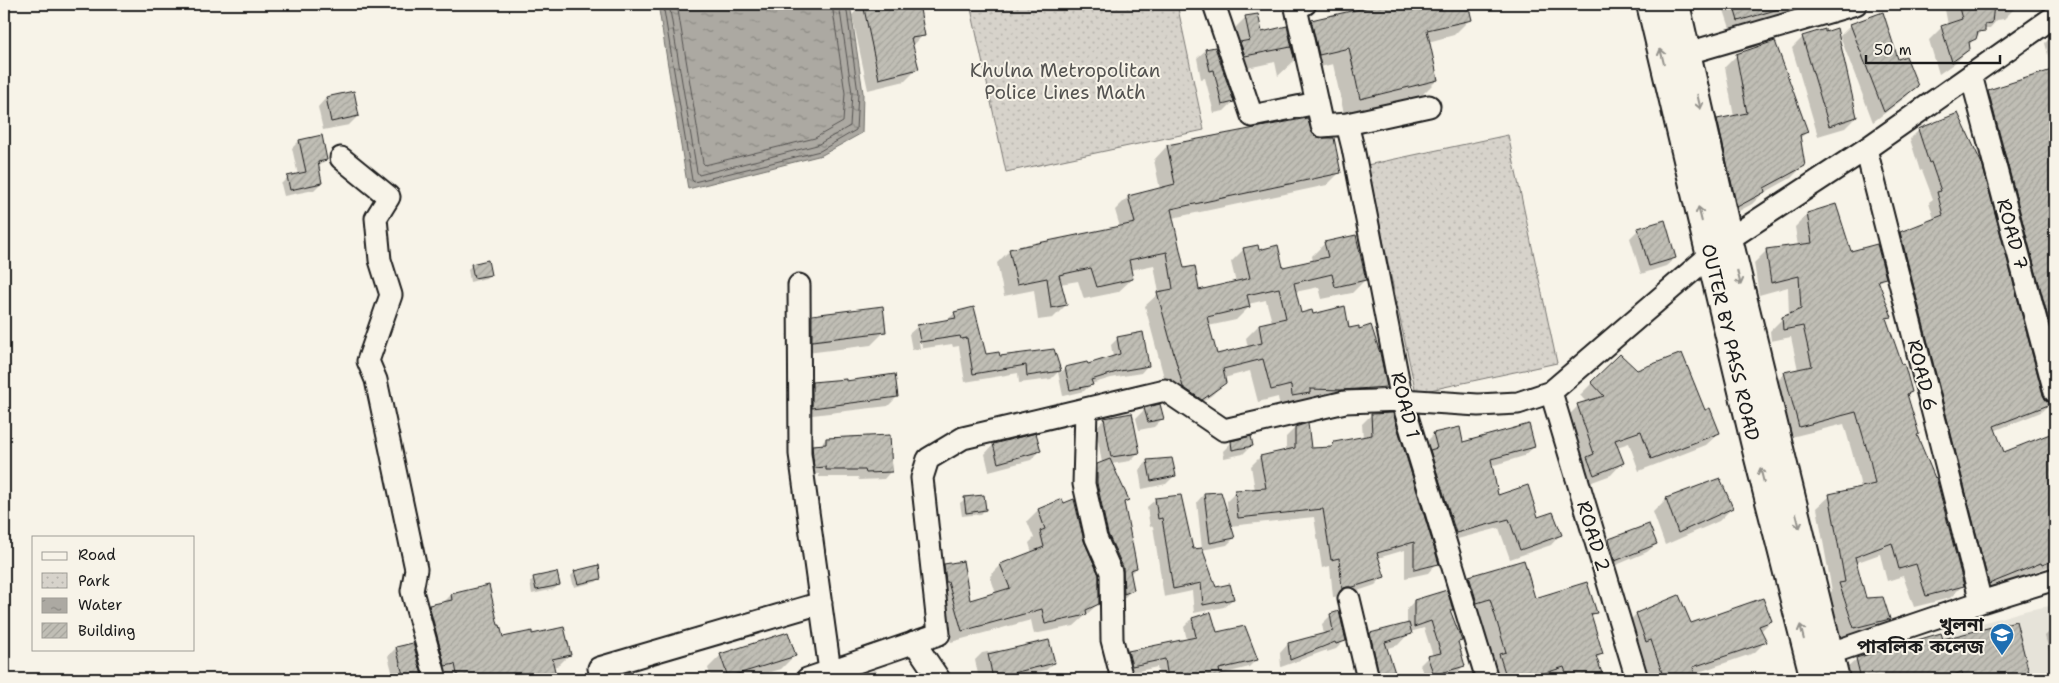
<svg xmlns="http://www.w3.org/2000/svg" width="2059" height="683" font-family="'Shantell Sans','Noto Sans Bengali',sans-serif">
	<defs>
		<pattern id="park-dots" width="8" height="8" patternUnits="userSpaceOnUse" patternTransform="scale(1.25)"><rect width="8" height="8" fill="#d7d3cb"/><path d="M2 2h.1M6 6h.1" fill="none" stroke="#b8b5ae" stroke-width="1.8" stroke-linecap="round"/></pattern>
		<pattern id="water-ripples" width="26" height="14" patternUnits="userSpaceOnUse" patternTransform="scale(1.25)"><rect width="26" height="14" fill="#aca9a2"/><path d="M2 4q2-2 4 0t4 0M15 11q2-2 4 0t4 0" fill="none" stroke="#8b8983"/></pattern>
		<pattern id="building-hatch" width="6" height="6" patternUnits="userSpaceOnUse" patternTransform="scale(1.25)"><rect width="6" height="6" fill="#c0beb5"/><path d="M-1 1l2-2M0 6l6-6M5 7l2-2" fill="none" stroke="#a4a39b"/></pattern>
	</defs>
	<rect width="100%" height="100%" fill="#f7f3e8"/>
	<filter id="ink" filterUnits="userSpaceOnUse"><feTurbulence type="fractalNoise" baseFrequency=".02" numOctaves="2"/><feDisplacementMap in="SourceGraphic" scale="10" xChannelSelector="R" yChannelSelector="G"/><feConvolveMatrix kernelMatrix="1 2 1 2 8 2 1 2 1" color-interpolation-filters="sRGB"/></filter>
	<g filter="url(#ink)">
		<!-- built -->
		<path fill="#e6e3d9" d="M2055,605V679H1954L1943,634L2028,610Z"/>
		<!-- park -->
		<path fill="url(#park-dots)" stroke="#7a7874" d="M970,4H1177L1204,130L1006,172Z
			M1508,135L1557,363L1416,393L1367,165Z"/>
		<!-- water -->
		<path fill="url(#water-ripples)" stroke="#72716c" d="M658,4H850L863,93L862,133L822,155L688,189Z"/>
		<!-- shadow -->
		<path fill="#0003" fill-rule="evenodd" d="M863,4H917L923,35L912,47L917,69L905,81L868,90L852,15Z
			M1388,4H1466L1470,19L1454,35L1428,42L1437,80L1421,96L1344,114L1333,64L1303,71L1296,37L1312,21Z
			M1722,4H1814L1730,28Z
			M1944,4H2017V6L2004,19L1997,20L1989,29H1984L1968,46L1969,49L1956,62L1939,74L1929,40L1942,27L1948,25Z
			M1257,15L1261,33L1286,27L1294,61L1278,76L1275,62L1229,72V34L1245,18Z
			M1851,25L1897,61L1916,86L1906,97L1873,122L1840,36Z
			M2055,33V384L1980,100L1989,91L2052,71L2045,43Z
			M1803,37L1856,117L1845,128L1818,136L1792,48Z
			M1206,50L1233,102L1224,111L1214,113L1205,78L1201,79L1197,58Z
			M1737,55L1807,132L1799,139L1803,166L1791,178L1762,194L1752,204L1726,218L1706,132L1718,121L1734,117L1725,67Z
			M326,98L358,116L349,125L323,130L318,107Z
			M1307,119L1312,135L1340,172L1327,185L1172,218L1183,270L1198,291L1236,283L1231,262L1244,249L1258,251L1282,269L1313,262L1312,256L1325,243L1365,280L1352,293L1322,299L1319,287L1295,292L1300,314L1312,315L1348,329L1385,386L1372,399L1280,408L1278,397L1258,402L1250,371L1224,378L1225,382L1212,395L1188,412L1170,400L1145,306L1159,293L1154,265L1130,270L1132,279L1118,292L1084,299L1078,281L1060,284L1066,305L1053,318L1038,320L1034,290L1004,296L997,263L1010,250L1120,227L1115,210L1128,197L1160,189L1154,160L1167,146ZM1266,300L1272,322L1259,325L1246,338L1248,348L1216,356L1208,326L1236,320L1249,307L1248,304Z
			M1919,130L2042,396L2049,404L2041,412L1994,431L2004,453L2055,434V564L1981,592L1892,242L1901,233L1934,219L1929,202L1933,199L1922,170L1920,171L1910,139Z
			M299,141L326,159L318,167L321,183L314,190L284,196L281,184L288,177L298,175L292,148Z
			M1808,214L1850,252L1884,277L1878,284L1890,316L1886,321L1911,392L1907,396L1916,436L1963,585L1950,598L1914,607L1903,576L1887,581L1880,554L1855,563L1865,599L1889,619L1877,631L1842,640L1827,596L1832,591L1817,508L1830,496L1861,489L1858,473L1844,424L1787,438L1773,386L1785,373L1798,370L1791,337L1771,341L1770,331L1783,318L1789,316L1788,287L1759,295L1754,263L1766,251L1798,246L1795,227Z
			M1639,229L1675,258L1666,266L1641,274L1630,238Z
			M472,265L490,274L486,278L470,282L468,269Z
			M955,313L985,355L999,357L1053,350L1060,373L1066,368L1087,365L1113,357L1111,345L1118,338L1148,365L1141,373L1111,378L1091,384L1084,391L1063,396L1058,372L1051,379L1019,383L1018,373L965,382L959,346L953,347L952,344L912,350L909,334L918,326L946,321ZM917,331H920L922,348H920Z
			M812,316L884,332L871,345L799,354V329Z
			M1620,355L1637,372L1704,411L1719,433L1706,445L1639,471L1629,443L1617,447L1623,462L1611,475L1581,486L1566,418L1578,406L1587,403L1580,395Z
			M845,382L897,397L888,406L804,416V392L813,383Z
			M1145,409L1162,419L1154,427L1139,430L1136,418Z
			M1371,415L1437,563L1428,573L1405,578V550L1378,558L1384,576L1375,585L1343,596L1333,597L1330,566L1322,568L1314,517L1230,526L1234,538L1227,545L1202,550L1216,588L1233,599L1224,607L1194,613L1192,591L1164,597L1153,526L1150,527L1147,507L1156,499L1192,551L1202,549L1197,502L1204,494L1220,493L1228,515L1227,501L1236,492L1255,490L1251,466L1260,457L1286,452V437L1295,428L1310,449L1331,448L1335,444L1363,438L1362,424Z
			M1104,419L1139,452L1130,461L1111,464L1127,500L1123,504L1136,568L1130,574L1132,589L1125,597L1117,600L1090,472L1102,463L1096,428Z
			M1434,434L1462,444L1534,447L1524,456L1491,466L1497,497L1537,519L1560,535L1551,545L1510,559L1499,528L1446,542L1424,444Z
			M1035,435L1040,451L1031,460L989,471L985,454L993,445Z
			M826,439L891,471L884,479L859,480L858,477H819V474H808L806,453L813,446L820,445Z
			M1232,442L1251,446L1243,454L1224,458L1223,451Z
			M1172,459L1175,475L1166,484L1142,489L1139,470L1147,462Z
			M1719,479L1732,508L1719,521L1665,545L1653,512L1666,499Z
			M965,499L985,510L981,514L962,516L960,503Z
			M1038,510L1098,604L1074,626L1034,634L1031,620L951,642L933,577L945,566L969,601L996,593L990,576L1001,565L1032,553L1029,543L1034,538L1027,521Z
			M1648,525L1656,544L1647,552L1607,569L1601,549L1609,540Z
			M1523,562L1534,599L1595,613L1591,617L1602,654L1596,659L1603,679H1492L1488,667L1493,662L1478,611L1465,614L1457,589L1469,577Z
			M575,572L600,578L596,582L574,587L571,576Z
			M534,578L559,585L554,589L532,594L530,582Z
			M451,595L497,627L502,639L531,636L569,655L559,665L553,667L555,679H446L419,617L429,606L443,603Z
			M1414,601L1451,609L1449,611L1460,640L1457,644L1463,666L1456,674L1436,679H1425L1420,665L1428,657L1433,656L1424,628L1410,632L1398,645L1386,649L1395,679H1366L1358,646L1370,634L1407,625V609Z
			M1636,614L1690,624L1771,621L1760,632L1766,641L1754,653L1693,674L1695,679H1648L1640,651L1625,626Z
			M1331,615L1345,640L1336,649L1327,652V650L1281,667L1280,653L1288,644L1324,635L1322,624Z
			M1192,619L1257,659L1249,667L1219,675L1220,679H1159L1157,667L1124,674L1120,661L1128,653L1187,640L1184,627Z
			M2015,623L2029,679H1846L1844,671L1857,659Z
			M2055,626V673L2045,636Z
			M412,645L423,679H394L388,656L396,648Z
			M998,650L999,653L1054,663L1046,670L1010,679H979L975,660L982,653Z
			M721,655L794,656L781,669L748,679H711L708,668Z
			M876,670L879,679H853L855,677Z"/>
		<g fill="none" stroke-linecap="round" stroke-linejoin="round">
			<!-- shore -->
			<path stroke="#565452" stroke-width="1" d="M663,4L692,180L694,182L820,151L856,130L858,93L846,4
				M669,4L697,172L699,175L817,145L850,126L852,93L839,4
				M677,4L703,163L705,165L815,138L843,122L845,93L832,4"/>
		</g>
		<!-- building -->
		<path fill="url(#building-hatch)" stroke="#1c1c1c" fill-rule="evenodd" d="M863,4H919L925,36L911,38L919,69L879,79Z
			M1382,4H1468L1472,20L1427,30L1438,80L1360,99L1349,48L1319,55L1311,20Z
			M1733,4H1782V8L1738,21Z
			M1958,4H1994L1992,23L1985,24V31L1978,32L1976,39L1969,42L1970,49L1952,62L1941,26L1962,19Z
			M1883,12L1898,59L1906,56L1918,86L1884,112L1850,24Z
			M1258,14L1262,32L1287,26L1295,61L1291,47L1245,56L1240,42L1250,40L1245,16Z
			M1837,28L1857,117L1829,126L1802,36L1825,29V32Z
			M1775,41L1808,132L1800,135L1805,166L1764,188L1765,192L1737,207L1717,119L1747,113L1736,54Z
			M1215,47L1234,102L1222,105L1214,70L1210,71L1205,49Z
			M2055,69V195L2052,196L2055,211V344L1988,90Z
			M354,91L359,116L331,122L326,97Z
			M1958,113L1982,164L2043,395L2046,400L2051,404L1994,426L2004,452L2055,432V560L2042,565L2041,563L1989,584L1900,232L1943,215L1937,192L1941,191L1931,162L1929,163L1918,129Z
			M1307,118L1313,134L1323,138H1334L1341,173L1171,209L1184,268L1195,266L1199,290L1250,278L1243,248L1258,245L1259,250L1278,245L1283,267L1328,257L1324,242L1356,235L1366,280L1335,287L1332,274L1294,283L1301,313L1312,310L1313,314L1345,306L1349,328L1359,326V329L1371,325L1380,353L1387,387L1342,390L1310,389V393L1292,396L1291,385L1271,390L1263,359L1223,369L1226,383L1202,400L1183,387L1157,292L1173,289L1167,252L1129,260L1133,279L1097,287L1091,268L1059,275L1067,305L1051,308L1047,278L1017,284L1009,249L1135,223L1128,196L1175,184L1167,145ZM1279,288L1286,318L1259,324L1262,343L1217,354L1207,317L1250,307L1247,295Z
			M322,135L327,160L318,162L322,183L290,190L287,176L306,172L299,140Z
			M1836,204L1851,251L1877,244L1886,278L1878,280L1892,317L1886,318L1902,364L1904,363L1912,392L1907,394L1919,434L1917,435L1935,478L1936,477L1964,586L1926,596L1916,564L1899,569L1892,543L1855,557L1866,598L1883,597L1890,619L1854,628L1839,583L1845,582L1829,494L1875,484L1870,460L1856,412L1799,427L1784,372L1812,366L1803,326L1783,330L1782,317L1801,309L1799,276L1771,283L1766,249L1812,243L1807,213Z
			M1665,220L1676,258L1649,266L1638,228Z
			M488,260L491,275L474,278L471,264Z
			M883,306L886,332L812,341V315Z
			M974,307L986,354L999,352L1000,356L1054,349L1061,371L1027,376L1026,365L973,374L967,338L961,339L960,336L920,342L917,325L956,318L954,312Z
			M1143,332L1149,366L1120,371L1091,380L1093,385L1070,390L1065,367L1087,362L1088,364L1120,354L1117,337Z
			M1682,353L1705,410L1710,408L1720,433L1651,459L1641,431L1615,440L1624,463L1594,475L1587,457L1594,454L1577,404L1604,396L1591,382L1620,354L1637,370Z
			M895,374L898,397L812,408V382L846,379V381Z
			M1160,404L1164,419L1148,422L1144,408Z
			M1132,413L1140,453L1111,457L1104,418Z
			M1393,413L1439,564L1414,570V542L1377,553L1385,577L1353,587H1347L1342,589L1339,558L1331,560L1323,509L1238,518L1235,490L1266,488L1260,456L1295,448V427L1308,423L1311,448L1332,447L1334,442L1372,435L1371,414Z
			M1529,424L1535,447L1491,459L1498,495L1528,485L1538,517L1553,512L1562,535L1520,550L1509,519L1456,533L1430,450L1437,448L1433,433L1460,427L1463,442Z
			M1036,433L1041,451L998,463L993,444Z
			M890,435L892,472L866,473L865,470H826V467L814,468L812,445L826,444V438Z
			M1251,436L1253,446L1232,450L1231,441Z
			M1172,458L1176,476L1151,481L1147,460Z
			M1110,459L1129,500L1124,502L1137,568L1130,570L1134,590L1124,594L1123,567L1108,534L1097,483V464Z
			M1720,478L1733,508L1678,533L1666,498Z
			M1221,492L1235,538L1210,543L1204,493Z
			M984,495L986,510L966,513L964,497Z
			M1181,495L1193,549L1202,548L1216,587L1230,584L1234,599L1203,605L1201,583L1173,589L1162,518L1158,519L1155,498Z
			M1062,499L1064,503L1074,499L1084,541L1099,575V604L1086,610L1087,615L1045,624L1042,609L962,631L948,582H946L944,564L963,561L970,600L1010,588L1000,564L1044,547L1040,531L1045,529L1038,509Z
			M1649,524L1657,544L1615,561L1609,539Z
			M1524,560L1535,598L1587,582L1597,613L1591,614L1603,654L1596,656L1604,679H1568L1564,667L1527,679H1507L1499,654L1506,652L1490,599L1477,603L1469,576Z
			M599,565L601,579L578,584L574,571Z
			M557,572L560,585L536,590L533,577Z
			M489,585L498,625H500L503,637L532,631V634L564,627L571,655L552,659L557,679H458L455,664L445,666L429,605L452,600L451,594Z
			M1447,590L1453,610H1450L1462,641L1458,642L1465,666L1434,675L1427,656L1441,653L1431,621L1414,627V600Z
			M1679,595L1691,623L1763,598L1772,621L1759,626L1767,642L1693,667L1696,679H1664L1651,640L1646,642L1636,613Z
			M1339,611L1346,641L1336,644L1335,642L1290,660L1288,643L1333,631L1330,614Z
			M1211,612L1217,632L1245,626L1258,660L1219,669L1221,679H1168L1165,659L1132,666L1128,651L1196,637L1192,618Z
			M2016,621L2030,677L2021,679H1964L1962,672L1940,679H1861L1856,658L1941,633L1943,639Z
			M1409,623L1412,634L1385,642L1397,679H1380L1370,633Z
			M788,632L796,656L728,677L720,654Z
			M1049,640L1055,663L1013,673L1014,679H993L988,654Z
			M413,643L423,679H404L396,647Z"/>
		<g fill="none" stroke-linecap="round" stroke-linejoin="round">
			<defs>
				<path id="minor" d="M1214,4L1252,116L1317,103
					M1305,4L1296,8L1322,126L1347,124L1429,106
					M1688,53L1856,4
					M1971,75L2055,392
					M1347,124L1353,148L1402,400L1487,679
					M1866,149L1981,602
					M341,158L389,197L376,218L380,260L391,295L368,361L376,380L416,569L412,591L436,679
					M799,285L800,454L830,671
					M1551,392L1637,679
					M1086,409L1084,484L1096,538L1111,572L1112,640L1122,679
					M1349,599L1368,679
					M914,642L939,679
					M1831,653L1981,602L2055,579
					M602,679L599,668L821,603
					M807,679L939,634L922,478L928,459L963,438L1165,390L1224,430L1345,402L1402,400L1478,405L1518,403L1551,392L1729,239L1866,149L2055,16"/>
				<path id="major" d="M1650,4L1757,454L1814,679
					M1676,4L1729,239L1836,679"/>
			</defs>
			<!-- minor casing -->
			<use href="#minor" stroke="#1c1c1c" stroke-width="25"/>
			<!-- major casing -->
			<use href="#major" stroke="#1c1c1c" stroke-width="30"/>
			<!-- minor -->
			<use href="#minor" stroke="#f7f3e8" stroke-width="21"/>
			<!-- major -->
			<use href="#major" stroke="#f7f3e8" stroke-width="26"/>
		</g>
		<!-- one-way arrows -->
		<defs><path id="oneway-shaft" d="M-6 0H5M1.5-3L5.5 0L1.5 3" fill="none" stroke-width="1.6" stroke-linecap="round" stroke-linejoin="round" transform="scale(1.25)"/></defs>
		<g stroke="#94928c">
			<use href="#oneway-shaft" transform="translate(1662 56) rotate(-104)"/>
			<use href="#oneway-shaft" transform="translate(1699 102) rotate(77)"/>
			<use href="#oneway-shaft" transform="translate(1700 214) rotate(-104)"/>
			<use href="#oneway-shaft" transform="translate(1739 278) rotate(76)"/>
			<use href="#oneway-shaft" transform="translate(1762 475) rotate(-104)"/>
			<use href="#oneway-shaft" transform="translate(1798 521) rotate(76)"/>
			<use href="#oneway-shaft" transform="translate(1802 632) rotate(-104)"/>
		</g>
	</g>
	<!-- icons -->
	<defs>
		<symbol id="university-pin" viewBox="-11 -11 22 30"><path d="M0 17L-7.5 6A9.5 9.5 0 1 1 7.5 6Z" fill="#1f6fb2" stroke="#f7f3e8"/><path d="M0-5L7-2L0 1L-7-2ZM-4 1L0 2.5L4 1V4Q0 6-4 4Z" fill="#fff"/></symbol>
	</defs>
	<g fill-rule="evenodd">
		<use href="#university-pin" x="1988" y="621" width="28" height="38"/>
	</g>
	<g text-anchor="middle" stroke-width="4" stroke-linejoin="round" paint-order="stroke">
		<!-- park labels -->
		<g font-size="19" fill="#545351" stroke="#f7f3e8">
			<text x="1065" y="77">Khulna Metropolitan<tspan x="1065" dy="22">Police Lines Math</tspan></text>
		</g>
		<!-- street labels -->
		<g font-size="19" fill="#1c1c1c" stroke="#f7f3e8">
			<text transform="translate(2013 234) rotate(75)" y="7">ROAD 7</text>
			<text transform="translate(1731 342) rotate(77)" y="7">OUTER BY PASS ROAD</text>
			<text transform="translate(1923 375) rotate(76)" y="7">ROAD 6</text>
			<text transform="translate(1406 405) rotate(76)" y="7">ROAD 1</text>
			<text transform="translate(1594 536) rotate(73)" y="7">ROAD 2</text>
		</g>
		<!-- poi labels -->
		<g font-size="19" font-weight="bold" fill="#1c1c1c" stroke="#f7f3e8" text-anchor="end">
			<text x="1984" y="631">খুলনা<tspan x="1984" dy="22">পাবলিক কলেজ</tspan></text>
		</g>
	</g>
	<!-- margin -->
	<rect width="2059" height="683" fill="none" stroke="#f7f3e8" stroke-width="20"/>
	<rect x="10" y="10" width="2039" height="663" fill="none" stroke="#1c1c1c" stroke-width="2" filter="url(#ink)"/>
	<!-- legend -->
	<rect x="32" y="536" width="162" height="115" fill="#f7f3e8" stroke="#9f9d96"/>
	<rect x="42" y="552" width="25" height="8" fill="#f7f3e8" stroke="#9f9d96"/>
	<text x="78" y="560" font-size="15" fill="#1c1c1c">Road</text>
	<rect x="42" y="573" width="25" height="15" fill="url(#park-dots)" stroke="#9f9d96"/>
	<text x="78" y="586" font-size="15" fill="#1c1c1c">Park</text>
	<rect x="42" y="598" width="25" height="15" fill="url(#water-ripples)" stroke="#9f9d96"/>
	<text x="78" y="610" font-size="15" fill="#1c1c1c">Water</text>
	<rect x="42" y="623" width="25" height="15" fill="url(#building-hatch)" stroke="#9f9d96"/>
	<text x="78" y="636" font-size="15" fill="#1c1c1c">Building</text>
	<!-- scale -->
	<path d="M1866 55v8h134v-8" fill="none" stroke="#1c1c1c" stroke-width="2.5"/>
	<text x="1874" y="55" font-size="15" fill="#1c1c1c" stroke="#f7f3e8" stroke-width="4" paint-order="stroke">50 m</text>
</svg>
